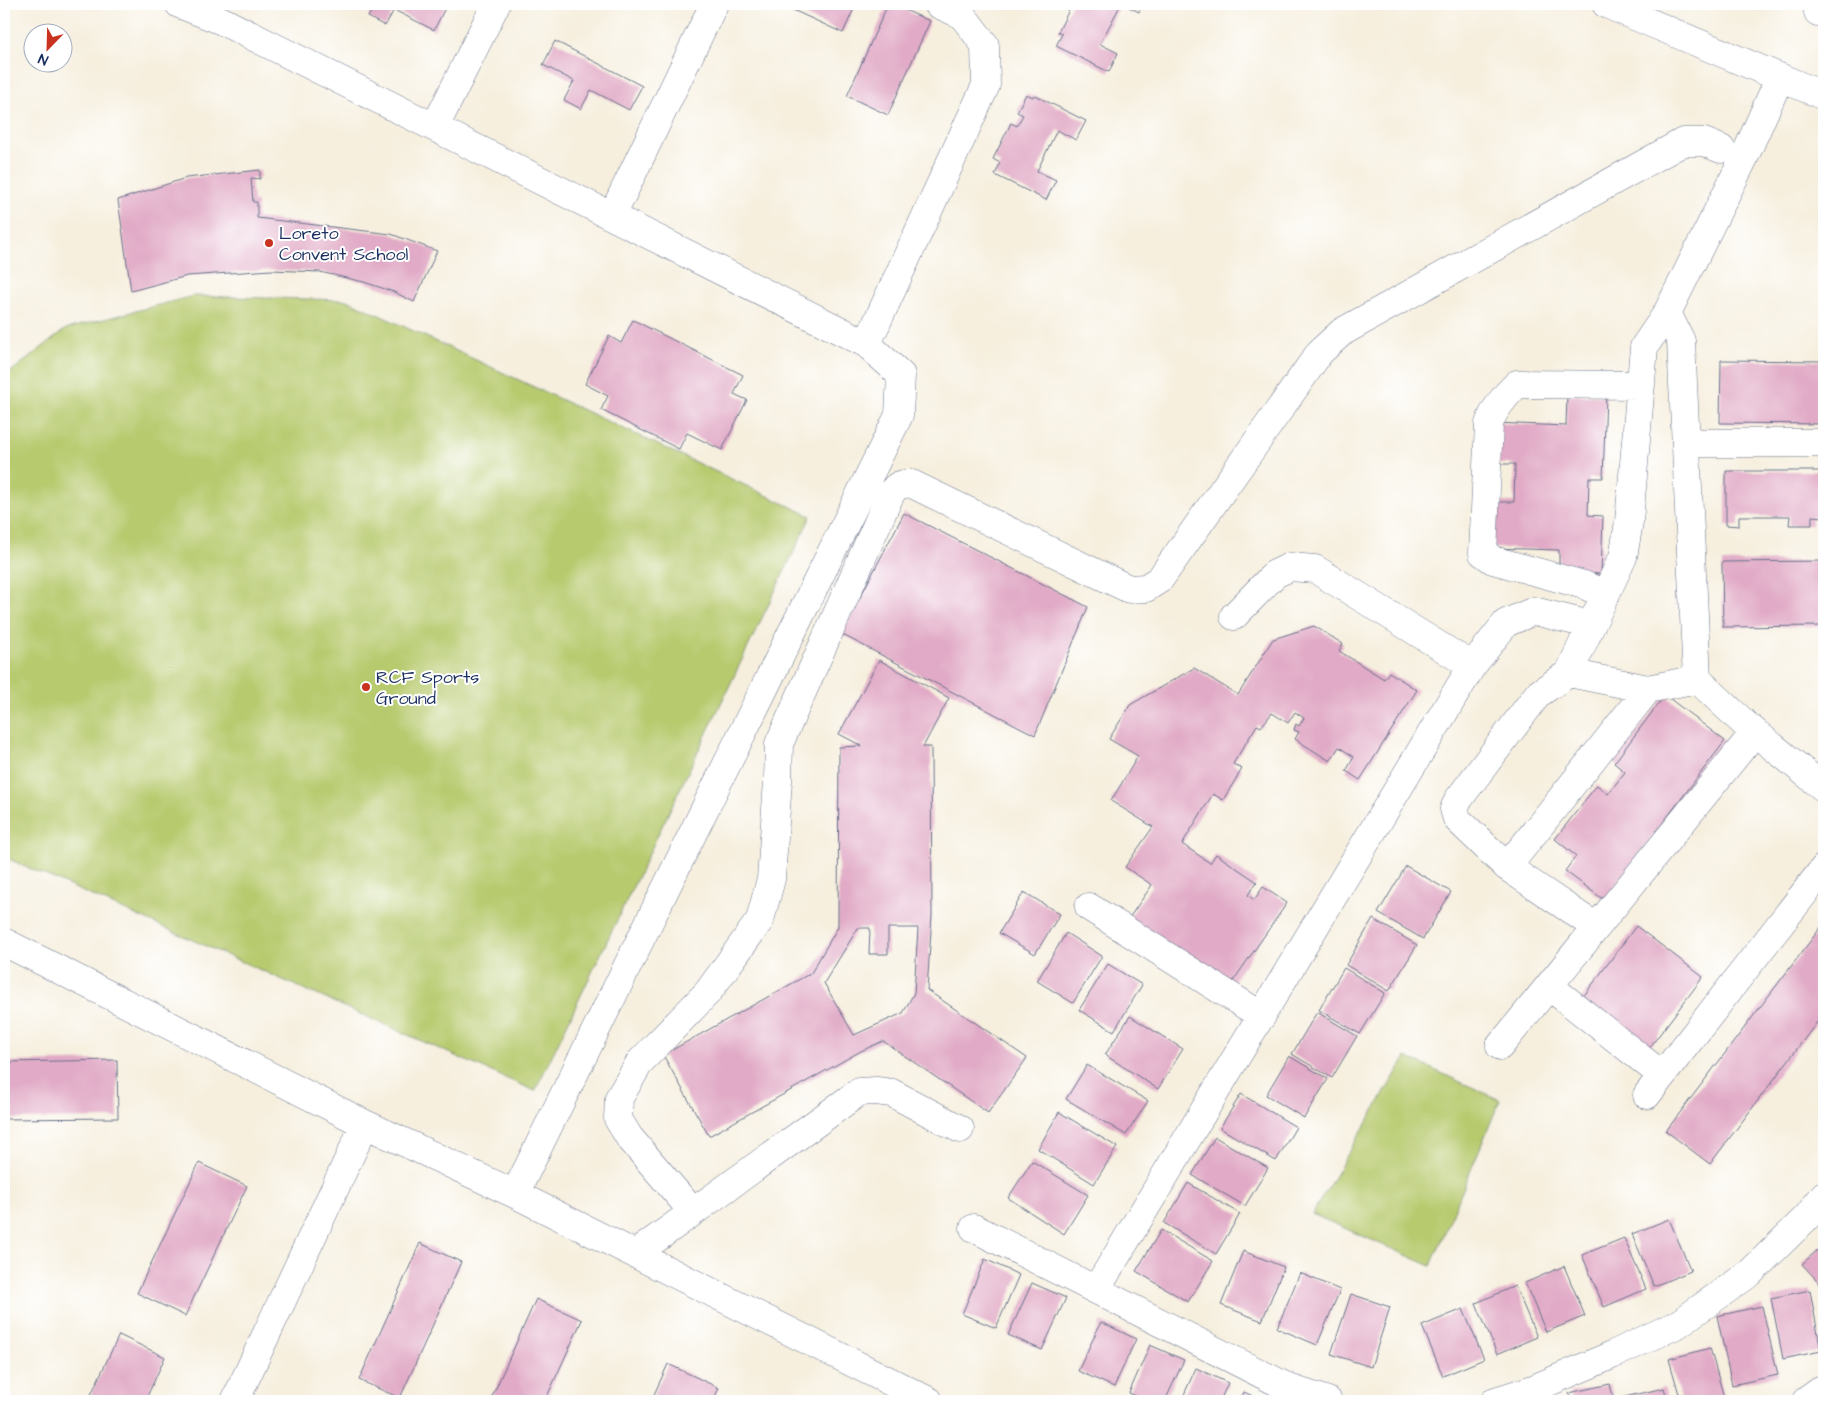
<svg xmlns="http://www.w3.org/2000/svg" width="1828" height="1405" font-family="'Architects Daughter',sans-serif">
	<rect width="100%" height="100%" fill="#fff"/>
	<filter id="ink" filterUnits="userSpaceOnUse"><feTurbulence type="fractalNoise" baseFrequency=".02" numOctaves="2"/><feDisplacementMap in="SourceGraphic" scale="10" xChannelSelector="R" yChannelSelector="G"/><feConvolveMatrix kernelMatrix="1 2 1 2 8 2 1 2 1" color-interpolation-filters="sRGB"/></filter>
	<filter id="wash" filterUnits="userSpaceOnUse"><feTurbulence type="fractalNoise" baseFrequency=".0096" numOctaves="4" result="noise"/><feDisplacementMap in="SourceGraphic" scale="20" xChannelSelector="R" yChannelSelector="G"/><feGaussianBlur stdDeviation="1.12" result="paint"/><feColorMatrix in="noise" values="0 0 0 0 0 0 0 0 0 0 0 0 0 0 0 0 0 1.4 0 .05"/><feComposite in="paint" operator="in"/></filter>
	<g filter="url(#wash)">
		<rect width="100%" height="100%" fill="#f6efde"/>
		<!-- green -->
		<path fill="#b7ca6e" stroke="#697c66" d="M193,296L347,300L811,516L535,1091L4,857V377L66,329Z
			M1406,1057L1500,1100L1431,1266L1312,1214Z"/>
		<g id="blocks">
			<!-- building -->
			<path fill="#e1aac6" fill-rule="evenodd" d="M375,4H447L434,30L394,10L385,26L368,17Z
				M780,4H856L843,33Z
				M888,4H891L930,21L888,115L847,96Z
				M1072,4H1121L1100,44L1118,53L1109,72L1056,46L1062,34L1058,32Z
				M1123,4H1143L1139,12Z
				M555,41L642,86L629,110L591,90L581,109L564,100L574,81L543,65Z
				M1026,94L1033,97L1034,95L1086,121L1076,140L1057,130L1037,171L1056,180L1046,200L995,175L1000,163L993,159L1011,123L1017,126L1023,115L1017,112Z
				M260,170V179L251,178L253,202H257V218L391,234L437,251L414,302L394,292L364,282L320,272L271,270L187,276L131,291L118,200L186,178Z
				M633,320L743,375L734,394L747,400L722,450L687,433L679,449L601,410L608,396L585,384L609,336L621,343Z
				M1721,360L1824,361V424L1720,423Z
				M1567,395L1606,396L1603,478H1589L1588,515L1603,516L1601,574L1559,572V550L1491,548L1492,502H1514L1515,464H1493L1494,423L1566,426Z
				M1726,471H1824V517L1812,516V525H1789L1790,516H1739V526L1726,525Z
				M904,513L1088,607L1035,735L841,634Z
				M1824,561V626L1723,627L1722,562Z
				M1314,626L1343,644L1339,651L1384,679L1389,672L1417,690L1360,780L1346,771L1354,757L1339,747L1330,761L1295,739L1299,732L1294,730L1296,724L1299,726L1304,718L1295,712L1288,723L1272,713L1261,727L1257,725L1233,764L1242,769L1223,800L1213,794L1182,844L1210,863L1216,854L1257,882L1248,895L1254,900L1263,887L1287,903L1229,987L1129,918L1152,885L1125,867L1153,827L1111,801L1138,756L1109,739L1130,705L1194,668L1238,695L1273,639Z
				M879,660L949,698L923,747H931L932,915L927,990L1027,1058L988,1113L883,1041L861,1051L709,1136L663,1055L811,973L838,927L839,747L862,746L839,734ZM858,928H870L869,954H888V928H918L914,993L903,1013L854,1035L824,983Z
				M1665,695L1725,741L1604,900L1565,871L1576,856L1555,839L1597,785L1608,794L1625,772L1614,763Z
				M1406,866L1451,892L1423,939L1378,913Z
				M1024,892L1060,914L1035,954L999,933Z
				M1373,919L1417,945L1389,991L1346,965Z
				M1824,923V1013L1710,1164L1666,1131Z
				M1636,926L1703,977L1647,1051L1580,1001Z
				M1066,933L1102,956L1073,1003L1037,981Z
				M1108,964L1142,985L1114,1031L1079,1010Z
				M1344,968L1385,993L1360,1034L1319,1010Z
				M1317,1012L1357,1036L1332,1078L1292,1054Z
				M1130,1016L1183,1049L1158,1089L1105,1055Z
				M1289,1056L1328,1079L1304,1118L1266,1095Z
				M117,1060L118,1118L4,1119V1062Z
				M1087,1065L1148,1101L1126,1135L1066,1099Z
				M1241,1094L1296,1127L1276,1161L1220,1128Z
				M1059,1112L1117,1147L1094,1184L1038,1149Z
				M1215,1137L1268,1168L1245,1206L1192,1175Z
				M1032,1161L1088,1195L1064,1234L1008,1198Z
				M199,1163L247,1186L185,1316L137,1293Z
				M1188,1183L1240,1214L1216,1254L1164,1223Z
				M1669,1219L1691,1271L1654,1286L1632,1234Z
				M1161,1230L1213,1261L1188,1302L1136,1271Z
				M1624,1238L1646,1289L1604,1307L1582,1255Z
				M420,1243L461,1262L400,1398L359,1380Z
				M1824,1244V1288L1802,1264Z
				M1243,1251L1284,1267L1262,1321L1221,1305Z
				M985,1259L1019,1275L996,1328L962,1314Z
				M1564,1266L1585,1316L1546,1332L1525,1283Z
				M1300,1273L1340,1290L1317,1345L1277,1328Z
				M1032,1283L1066,1298L1042,1350L1008,1335Z
				M1515,1286L1537,1337L1497,1354L1476,1303Z
				M1810,1290L1821,1351L1783,1359L1771,1298Z
				M1351,1294L1390,1307L1371,1367L1331,1354Z
				M536,1299L582,1320L545,1401H490Z
				M1762,1306L1778,1375L1732,1385L1717,1316Z
				M1463,1309L1484,1359L1443,1376L1422,1326Z
				M1101,1322L1136,1339L1114,1387L1078,1371Z
				M119,1335L165,1357L145,1401H88Z
				M1150,1345L1184,1360L1165,1401H1147L1129,1393Z
				M1710,1348L1725,1401H1681L1669,1359Z
				M668,1364L719,1388L713,1401H651Z
				M1196,1368L1228,1383L1220,1401H1181Z
				M1610,1384L1614,1401H1571L1569,1393Z
				M1664,1388L1668,1401H1621L1620,1398Z
				M1244,1392L1264,1401H1240Z"/>
		</g>
	</g>
	<g filter="url(#ink)">
		<use href="#blocks" fill-opacity="0" stroke="#68728b" stroke-width="1"/>
		<g fill="none" stroke-linecap="round" stroke-linejoin="round">
			<defs>
				<path id="minor" d="M179,4L220,20L867,344L901,375L899,415L515,1194
					M1606,4L1824,96
					M1818,12L1822,4
					M1780,77L1744,158L1667,313L1644,347L1629,522L1623,557L1569,673L1648,689L1697,679L1746,725L1824,788
					M435,127L496,4
					M612,216L714,4
					M1667,313L1681,341L1697,679
					M867,344L986,85L985,45L962,15L938,4
					M1687,443H1824
					M1606,595L1584,585L1493,560L1483,553L1489,424C1494,408 1506,395 1517,384L1641,385
					M1234,616L1275,574L1290,567L1315,569L1472,666L1506,623L1534,611L1591,625
					M1507,867L1457,819L1454,809L1458,800L1538,694L1569,673
					M1089,907L1262,1016
					M1596,927L1507,867L1648,689
					M4,942L365,1124L515,1194L929,1401
					M1549,986L1662,1075
					M1500,1046L1755,732
					M1647,1095L1824,868
					M693,1212L629,1137L618,1119L619,1098L640,1062L708,992L760,920L771,879L778,781L779,744L891,493C897,485 901,483 912,484L1129,589L1146,588L1160,579L1320,352L1342,332L1683,142H1704L1721,149
					M974,1228L1289,1388L1328,1401
					M635,1254L859,1092L876,1091L892,1093L960,1129
					M1096,1290L1472,666
					M235,1401L365,1124
					M1495,1401L1533,1389L1612,1355L1678,1324L1750,1273L1807,1217L1824,1195
					M1806,1401L1824,1388"/>
			</defs>
			<!-- minor casing -->
			<use href="#minor" stroke="#68728b" stroke-width="29"/>
			<!-- minor -->
			<use href="#minor" stroke="#fff" stroke-width="28"/>
		</g>
	</g>
	<!-- markers -->
	<g fill="#c8321e" stroke="#fff" stroke-width="2">
		<circle cx="269" cy="243" r="5"/>
		<circle cx="366" cy="687" r="5"/>
	</g>
	<g text-anchor="middle" stroke-width="4" stroke-linejoin="round" paint-order="stroke">
		<!-- poi labels -->
		<g font-size="18" fill="#1b2f5e" stroke="#fff" text-anchor="start">
			<text x="279" y="239">Loreto<tspan x="279" dy="21">Convent School</tspan></text>
			<text x="376" y="683">RCF Sports<tspan x="376" dy="21">Ground</tspan></text>
		</g>
	</g>
	<!-- margin -->
	<rect width="1828" height="1405" fill="none" stroke="#fff" stroke-width="20"/>
	<!-- north arrow -->
	<g transform="translate(48 48) rotate(203)"><circle r="24" fill="#ffffff" stroke="#a4acbf"/>
	<path d="M0-4L9 19L0 12L-9 19Z" fill="#c8321e"/>
	<text y="-8" font-size="14" font-weight="bold" text-anchor="middle" fill="#1b2f5e">N</text>
	</g>
</svg>
